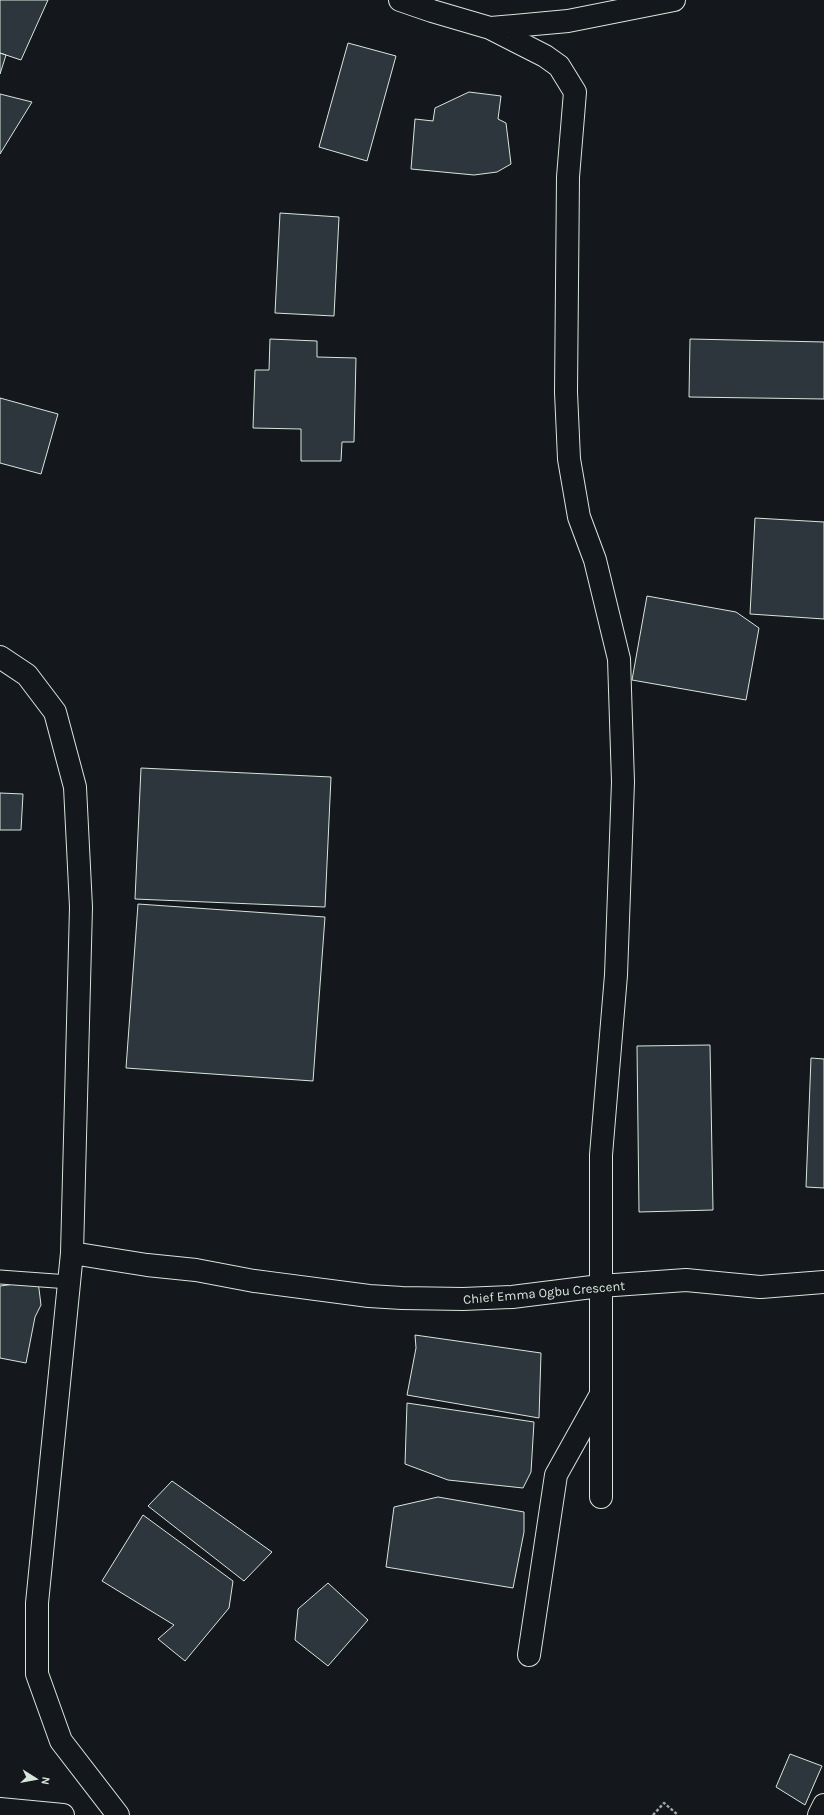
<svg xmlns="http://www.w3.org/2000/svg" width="824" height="1815" font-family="Karla,sans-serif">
	<rect width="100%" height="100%" fill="#14181c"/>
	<!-- building -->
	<path fill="#2c363c" stroke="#d8e6dc" d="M0,0H48L21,60L0,53Z
		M348,43L396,56L367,161L319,147Z
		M0,53L6,55L0,74Z
		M469,92L501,96L498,119L506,123L511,164L497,172L474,175L411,169L415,119L433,121L435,108Z
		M0,94L32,102L0,154Z
		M280,213L339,217L334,316L275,313Z
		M270,339L317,341V357L356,358L354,442H342L341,461H301V429L253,428L255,370H269Z
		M690,339L824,342V399L689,397Z
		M0,398L58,414L41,474L0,463Z
		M755,518L824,522V619L750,614Z
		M647,596L736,612L759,628L746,700L632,680Z
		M141,768L331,777L325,907L135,899Z
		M0,793L23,794L21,830H0Z
		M138,904L325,917L313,1081L126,1068Z
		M710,1045L713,1210L639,1212L637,1046Z
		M811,1058L824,1059V1188L806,1187Z
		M38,1281L41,1305L35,1317L26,1363L0,1358V1286Z
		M415,1335L541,1353L539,1418L407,1395L416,1348Z
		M407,1403L534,1422L531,1472L523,1488L448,1480L405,1464Z
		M172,1481L272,1552L244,1581L148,1506Z
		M438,1497L524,1512V1532L513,1588L386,1567L394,1507Z
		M143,1515L233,1581L229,1608L185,1661L158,1639L174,1625L102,1581Z
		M328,1583L368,1620L328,1666L295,1640L298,1609Z
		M790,1754L822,1766L805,1805L776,1787Z"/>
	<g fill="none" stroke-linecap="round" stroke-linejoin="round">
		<defs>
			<path id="service" d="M0,1277L69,1282"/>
			<path id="minor" d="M400,0L432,11L490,28L545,56L559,66L575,92L568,177L566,392L569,459L579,517L595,560L619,659L623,782L616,975L601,1155V1497
				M491,28L568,21L674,0
				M0,657L27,675L55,712L75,787L81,907L72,1253L147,1265L196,1270L254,1281L369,1296L402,1298L463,1299L512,1297L600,1286L686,1280L760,1287L824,1282
				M72,1253L37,1603V1674L61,1741L118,1815
				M529,1655L556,1475L600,1396
				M0,1809L63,1815
				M819,1815L824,1805"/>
		</defs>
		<!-- service casing -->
		<use href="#service" stroke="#d8e6dc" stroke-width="15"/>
		<!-- minor casing -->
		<use href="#minor" stroke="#d8e6dc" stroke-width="24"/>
		<!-- path -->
		<path stroke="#9da8a2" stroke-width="2.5" stroke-dasharray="3 2" stroke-linecap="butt" d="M653,1815L664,1803L678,1815"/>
		<!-- service -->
		<use href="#service" stroke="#14181c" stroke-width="13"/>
		<!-- minor -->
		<use href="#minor" stroke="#14181c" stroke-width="22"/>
	</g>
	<g text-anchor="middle" stroke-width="3" stroke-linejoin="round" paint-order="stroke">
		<!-- street labels -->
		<g font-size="13" fill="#d8e6dc" stroke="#14181c">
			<text transform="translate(544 1292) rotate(-5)" y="5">Chief Emma Ogbu Crescent</text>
		</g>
	</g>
	<!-- north arrow -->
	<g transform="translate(36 1779) rotate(101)" stroke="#14181c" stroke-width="3" paint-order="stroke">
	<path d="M0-3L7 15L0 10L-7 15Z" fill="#d8e6dc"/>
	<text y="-6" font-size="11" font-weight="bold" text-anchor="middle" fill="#d8e6dc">N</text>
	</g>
</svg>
